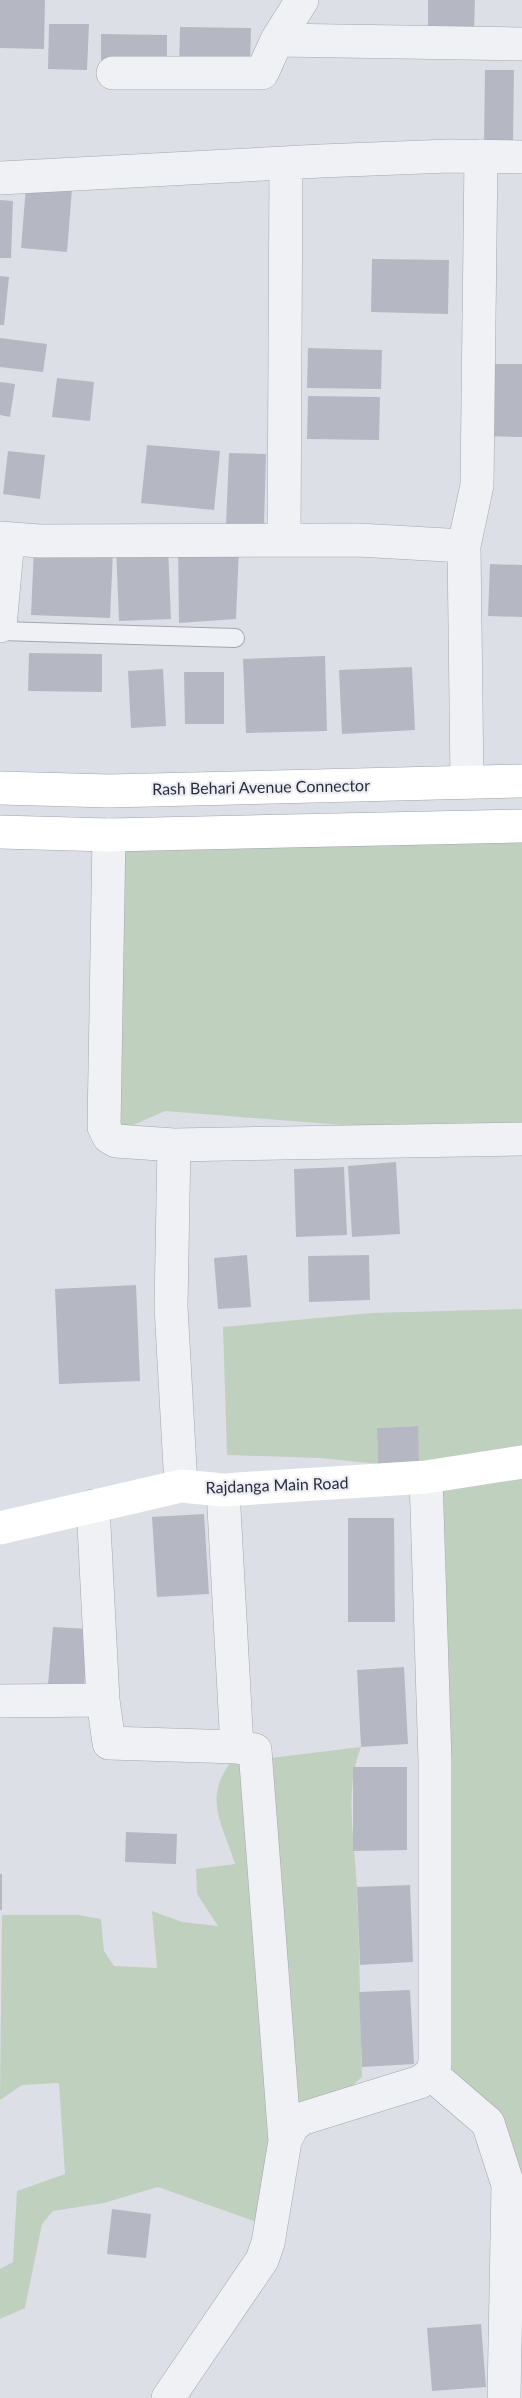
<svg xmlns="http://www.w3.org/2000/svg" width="522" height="2398" font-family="Lato,sans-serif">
	<rect width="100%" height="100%" fill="#dddfe6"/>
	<!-- green -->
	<path fill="#c0d0bf" d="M522,827V1131L431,1132L165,1111L113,1134L109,835Z
		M522,1309V1449L419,1462L417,1426L377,1428L378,1464L320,1458L227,1455L223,1327L371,1313Z
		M522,1470V2358L512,2359L499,2187L445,2052L433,1483Z
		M361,1747C343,1792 356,1845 357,1893C360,1954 360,2015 362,2077L296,2135L271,2227L158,2187L104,2203L53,2211L42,2224L25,2308L0,2319V2269L13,2262L17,2191L65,2174L59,2083L22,2085L0,2100L2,1915H79L101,1919L104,1951L114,1966L157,1968L152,1911L182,1922L218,1926L197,1894L196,1869L235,1864C223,1825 203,1800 230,1763Z"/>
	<!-- building -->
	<path fill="#b5b8c3" d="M0,0H45L44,49L0,48Z
		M428,0H475L474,30H428Z
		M49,24H89L87,70L48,69Z
		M180,27L251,28L250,71L179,70Z
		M101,34L167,35V69L101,68Z
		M485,70H514L513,144L484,143Z
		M26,186L72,189L67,252L21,248Z
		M0,200L13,201L11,258H0Z
		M372,259L449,260L448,314L371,312Z
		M0,276L9,277L4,325H0Z
		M0,338L47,344L43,372L0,367Z
		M308,348L382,350L381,389L307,388Z
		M484,364H522V437L483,436Z
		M57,378L94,382L90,421L52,417Z
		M0,382L15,384L10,417L0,415Z
		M308,396L380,397L379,440L307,439Z
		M147,445L220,451L214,510L141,503Z
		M8,451L45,455L40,499L3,494Z
		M229,453L266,454L264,526L226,525Z
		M178,545L239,546L236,619L179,623Z
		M168,546L171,619L119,621L116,548Z
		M34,548L113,552L110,618L31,615Z
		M490,564L522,565V617L488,616Z
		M29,653L102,654V692L28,691Z
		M325,656L327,731L246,733L243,659Z
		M412,667L415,730L342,734L339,670Z
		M163,669L166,726L131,728L128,671Z
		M184,672H224V724H185Z
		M396,1162L400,1234L352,1237L348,1166Z
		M344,1167L347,1235L296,1237L294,1169Z
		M247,1255L251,1307L218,1309L214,1258Z
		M369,1255L370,1300L309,1302L308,1256Z
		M136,1285L140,1381L59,1384L55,1289Z
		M418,1426L419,1462L378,1464L377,1428Z
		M204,1514L209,1594L157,1597L152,1517Z
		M348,1518H394L395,1622H348Z
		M53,1627L89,1629L84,1687L48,1685Z
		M404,1667L408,1744L361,1747L357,1670Z
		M353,1767H407V1850L353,1851Z
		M126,1832L177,1834L176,1864L125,1862Z
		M0,1874H2V1910H0Z
		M410,1885L413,1962L360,1965L357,1887Z
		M410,1990L414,2064L362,2067L359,1992Z
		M112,2209L151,2214L146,2258L107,2254Z
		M481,2324L486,2387L432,2391L427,2328Z"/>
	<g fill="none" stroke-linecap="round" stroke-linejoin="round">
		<defs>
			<path id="lane" d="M0,631L235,638"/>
			<path id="street" d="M277,40L522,44
				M113,73H262L277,40L302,0
				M0,178L321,161L449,156L522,157
				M0,538L39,541L358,540L464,546
				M284,540L286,163
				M0,626L8,539
				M467,782L464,546L477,485L481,156
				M109,835L104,1127L109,1137L116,1141L174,1145L522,1139
				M174,1145L171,1307L181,1486
				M223,1490L237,1747
				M93,1506L103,1700L109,1743L237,1747L255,1750L285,2141
				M0,1701L103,1700
				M431,2074L488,2123L508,2185L504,2398
				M168,2398L262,2260L268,2243L285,2141L292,2127L301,2119L420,2082L431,2074L435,2064V1761L426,1477"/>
			<path id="primary" d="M0,788L109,791L522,781
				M0,832L109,835L522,826"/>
		</defs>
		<!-- lane casing -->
		<use href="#lane" stroke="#a3a6b0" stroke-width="20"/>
		<!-- street casing -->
		<use href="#street" stroke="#a3a6b0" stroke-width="34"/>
		<!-- primary casing -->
		<use href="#primary" stroke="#9ea2b1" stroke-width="34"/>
		<!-- lane -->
		<use href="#lane" stroke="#f0f1f5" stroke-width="18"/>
		<!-- street -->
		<use href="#street" stroke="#f0f1f5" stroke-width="33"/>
		<!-- secondary -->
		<path stroke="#fff" stroke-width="33" d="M0,1528L181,1486L223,1490L426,1477L522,1462"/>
		<!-- primary -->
		<use href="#primary" stroke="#fff" stroke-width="33"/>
	</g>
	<g text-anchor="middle" stroke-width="4.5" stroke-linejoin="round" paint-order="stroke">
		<!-- street labels -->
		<g font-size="16" fill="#282c3c" stroke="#edeef4">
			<text transform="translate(261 787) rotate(-1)" y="6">Rash Behari Avenue Connector</text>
			<text transform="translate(277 1485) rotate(-2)" y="6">Rajdanga Main Road</text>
		</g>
	</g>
</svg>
